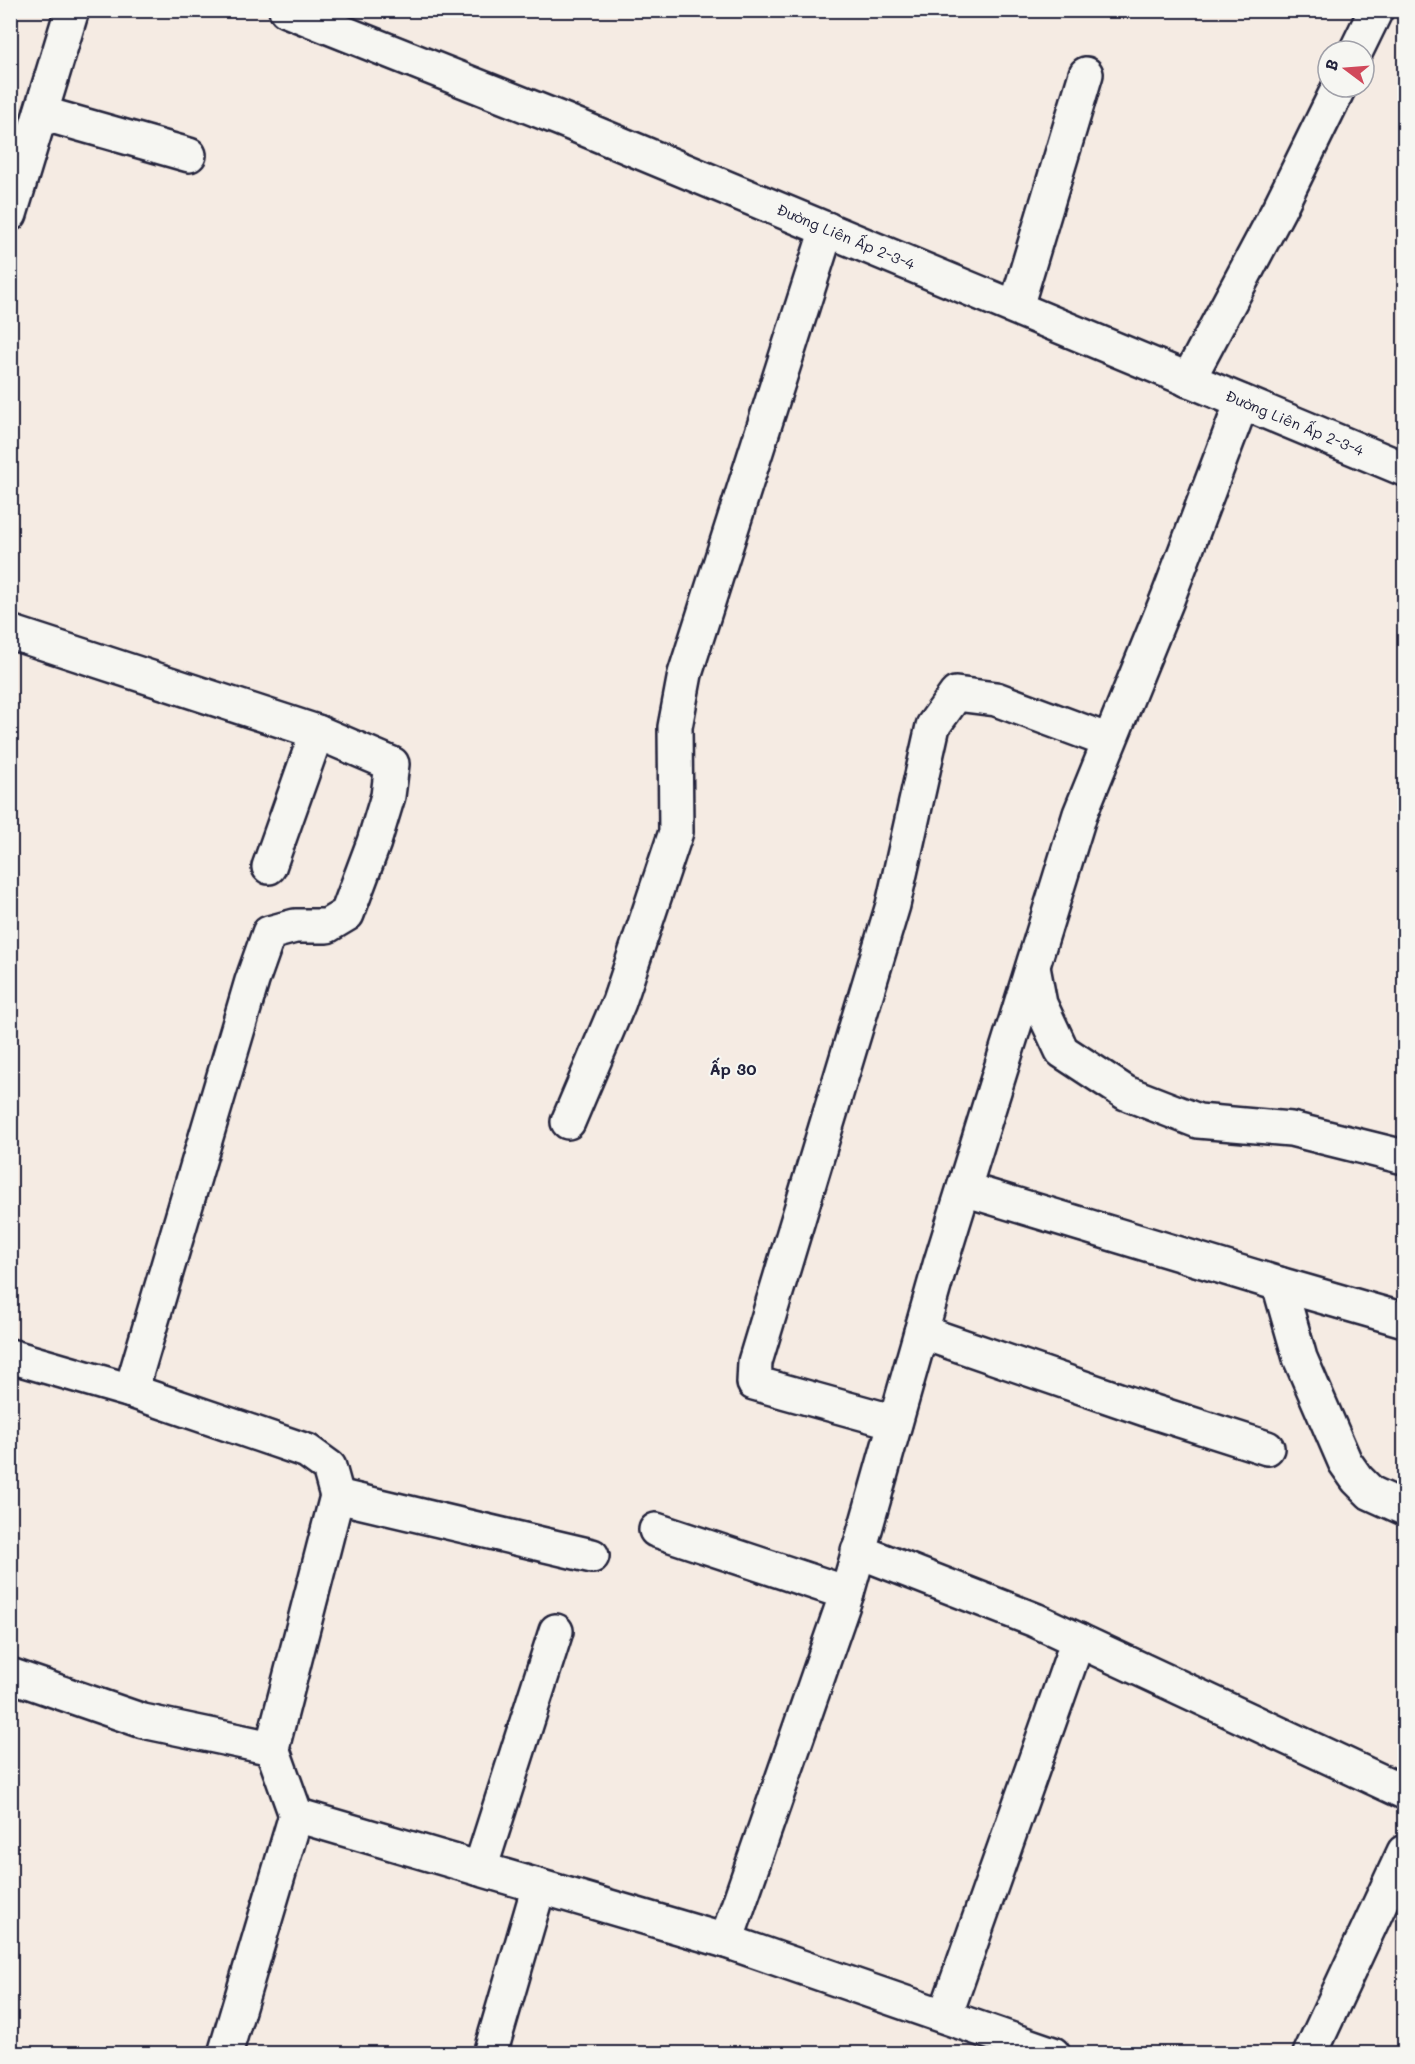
<svg xmlns="http://www.w3.org/2000/svg" width="1415" height="2064" font-family="Mali,sans-serif">
	<rect width="100%" height="100%" fill="#f5ebe3"/>
	<filter id="ink" filterUnits="userSpaceOnUse"><feTurbulence type="fractalNoise" baseFrequency=".0167" numOctaves="2"/><feDisplacementMap in="SourceGraphic" scale="12" xChannelSelector="R" yChannelSelector="G"/><feConvolveMatrix kernelMatrix="1 2 1 2 8 2 1 2 1" color-interpolation-filters="sRGB"/></filter>
	<g filter="url(#ink)">
		<g fill="none" stroke-linecap="round" stroke-linejoin="round">
			<defs>
				<g id="minor">
					<path id="s1" d="M286,10L563,120L1404,469"/>
					<path d="M1356,51L1376,10"/>
					<path d="M41,113L189,155"/>
					<path d="M10,214L72,10"/>
					<path d="M1016,307L1086,74"/>
					<path d="M1188,380L1279,209L1339,87"/>
					<path d="M10,632L317,732L392,764L388,796L374,842L347,914L327,926H295L269,933L252,981L131,1391L10,1356"/>
					<path d="M269,867L317,732"/>
					<path d="M1033,967L1040,1004L1062,1051L1126,1093L1198,1121L1291,1129L1404,1157"/>
					<path d="M568,1122L619,1002L676,832L675,727L685,674L827,229"/>
					<path d="M964,1189L1279,1284L1404,1320"/>
					<path d="M1279,1284L1300,1358L1345,1462L1357,1479L1371,1493L1404,1508"/>
					<path d="M921,1332L1148,1410L1267,1448"/>
					<path d="M131,1391L307,1451L329,1467L337,1496L272,1748L296,1815"/>
					<path d="M895,1422L754,1383L755,1362L893,905L933,726L956,694L996,699L1109,741"/>
					<path d="M337,1496L592,1556"/>
					<path d="M656,1530L847,1593"/>
					<path d="M858,1551L1035,1620L1404,1792"/>
					<path d="M10,1675L143,1721L272,1748"/>
					<path d="M480,1869L556,1631"/>
					<path d="M726,1941L847,1593L940,1265L1080,814L1167,600L1242,402"/>
					<path d="M945,2016L1078,1640"/>
					<path d="M225,2054L296,1815L726,1941L1053,2054"/>
					<path d="M490,2054L539,1886"/>
					<path d="M1310,2054L1404,1852"/>
				</g>
			</defs>
			<!-- minor casing -->
			<use href="#minor" stroke="#22223b" stroke-width="38"/>
			<!-- minor -->
			<use href="#minor" stroke="#f6f6f2" stroke-width="33"/>
		</g>
	</g>
	<g text-anchor="middle" stroke-width="4.5" stroke-linejoin="round" paint-order="stroke">
		<!-- street labels -->
		<g font-size="15" fill="#22223b" stroke="#f6f6f2">
			<text dy="5" stroke="none"><textPath href="#s1" startOffset="604">Đường Liên Ấp 2-3-4</textPath></text>
			<text dy="5" stroke="none"><textPath href="#s1" startOffset="1090">Đường Liên Ấp 2-3-4</textPath></text>
		</g>
		<!-- neighbourhood labels -->
		<g font-size="16" font-weight="bold" fill="#22223b" stroke="#f6f6f2">
			<text x="733" y="1075">Ấp 30</text>
		</g>
	</g>
	<!-- margin -->
	<rect width="1415" height="2064" fill="none" stroke="#f6f6f2" stroke-width="36"/>
	<rect x="18" y="18" width="1379" height="2028" fill="none" stroke="#22223b" stroke-width="2" filter="url(#ink)"/>
	<!-- north arrow -->
	<g transform="translate(1346 69) rotate(286)"><circle r="28" fill="#f6f6f2" stroke="#a1a1a9" stroke-width="1.5"/>
	<path d="M0-4.5L10 22L0 15L-10 22Z" fill="#d1495b"/>
	<text y="-9" font-size="16" font-weight="bold" text-anchor="middle" fill="#22223b">B</text>
	</g>
</svg>
